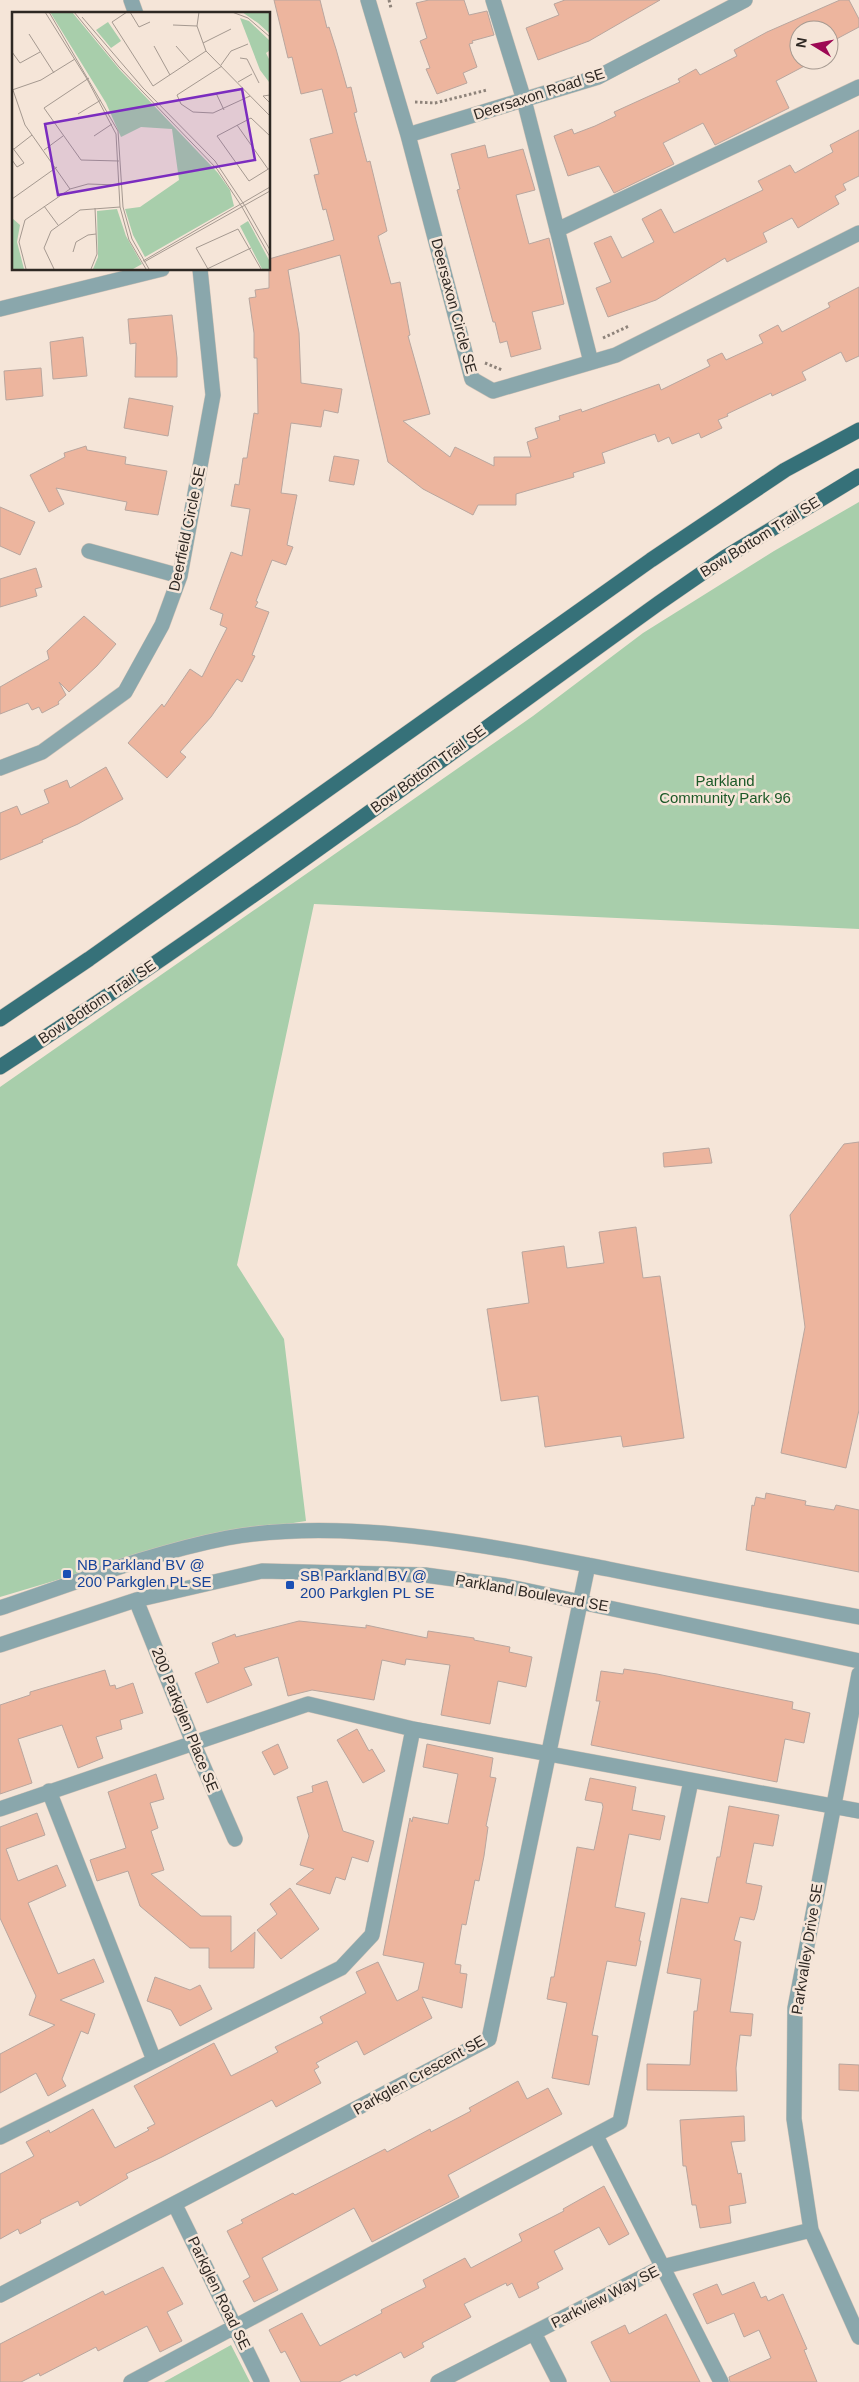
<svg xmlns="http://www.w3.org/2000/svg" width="859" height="2382" font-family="Helvetica,sans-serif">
	<rect width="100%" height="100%" fill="#f5e5d8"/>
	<!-- green -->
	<path fill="#a8ceab" d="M859,502V929L314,904L237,1265L284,1339L306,1521L229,1533L158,1550L0,1597V1087L533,716L643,633L774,551Z
		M231,2345L250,2382H164Z"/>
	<!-- building -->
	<path fill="#edb59e" stroke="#b9a69e" d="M274,0H320L327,28L329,27L336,49L347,88L351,87L357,112L354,113L367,162L370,161L387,231L378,236L391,284L400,282L410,335L408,336L430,414L403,421L450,457L455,447L494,466V457H531L527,442L538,438L535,428L560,420L559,416L581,409L582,412L659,384L661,390L710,366L707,360L722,353L726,360L763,343L759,335L778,325L782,332L830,307L828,303L859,287V356L846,362L841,352L802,372L806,380L772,396L771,393L727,414L728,416L718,420L722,428L701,438L699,433L672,444L669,437L658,442L655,434L602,453L605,463L573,473L574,477L516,494V505H478L473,515L423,489L388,462L340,255L288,270L299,333L301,383L342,389L338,413L324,410L321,427L291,423L281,493L297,495L287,545L293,547L286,565L272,560L256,601L258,602L255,607L269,612L252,655L255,656L242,682L237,679L211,717L180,752L186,757L167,778L128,743L162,704L164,707L190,669L202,677L227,628L220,625L223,614L210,609L231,552L242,556L250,509L231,506L235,484L239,485L243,458H247L254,413L258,414L257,358H254V333L249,298L256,297L255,290L269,288V259L334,240L326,209L323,210L314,175L319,174L310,139L333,133L322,89L301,94L292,57L288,58Z
		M429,0H464L469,15L487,11L494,35L472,41L473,43L469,44L477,67L463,73L467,83L437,94L426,69L430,68L420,41L427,38L416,3Z
		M565,0H660L589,41L538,60L526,28L559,15L554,4Z
		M840,0H849L859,19V27L829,43V30H799V59L796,60H816L776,81L789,108L715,145L703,123L663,143L674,164L614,193L599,166L568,176L554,136L572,129L574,134L595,126L616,116L614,112L680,82L678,79L696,69L700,75L737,56L734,50L767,32Z
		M859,130V176L843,184L846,190L835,196L839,204L798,228L792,218L763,233L767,242L727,262L725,258L656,300L608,317L596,288L611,282L594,243L611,236L622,258L654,242L642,219L661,209L674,233L763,190L758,181L790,165L795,173L833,152L830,145Z
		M485,145L488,158L523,149L535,190L516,195L529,244L549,238L564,304L532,312L541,349L511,357L507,341L500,343L495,322H493L457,190L460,189L451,154Z
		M172,315L177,358V377H135L136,343L130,344L128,319Z
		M83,337L87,376L53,379L50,342Z
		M41,368L43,396L6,400L4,371Z
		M129,398L173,406L168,436L124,428Z
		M86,446L87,450L126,457L125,464L167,471L158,515L125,510L127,502L56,488L64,504L49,512L30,475L65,457L64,453Z
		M334,456L359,460L354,485L329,481Z
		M0,507L35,522L20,555L0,546Z
		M36,568L42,587L35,589L37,596L0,607V579Z
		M84,616L116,644L97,666L69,692L59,682L66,695L58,702L59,704L42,713L39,707L32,710L28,703L0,714V687L49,659L47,651Z
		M106,767L123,799L78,824L42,840L43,842L0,860V813L17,806L21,815L49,803L44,790L67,780L70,788Z
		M859,1142V1410L846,1468L781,1453L805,1327L790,1215L844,1144Z
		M709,1148L712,1163L664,1167L663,1153Z
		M636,1227L643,1278L660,1276L684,1438L623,1447L621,1436L545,1447L538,1396L501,1401L487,1309L529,1303L522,1252L564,1246L567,1268L604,1263L599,1232Z
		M766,1493L806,1501L805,1505L834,1510L836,1505L859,1510V1572L746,1550L752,1505L754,1506L756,1497L765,1499Z
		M299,1621L366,1628V1625L427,1638L428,1631L474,1638V1640L510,1647L509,1652L532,1657L526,1687L498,1681L490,1724L441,1715L450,1665L406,1659L405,1665L382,1660L374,1700L312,1690L288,1696L278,1657L244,1668L252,1685L207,1703L195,1673L219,1663L212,1643L235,1634L236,1637Z
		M624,1669L657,1674L793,1702L792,1709L810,1713L804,1743L785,1739L777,1782L591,1745L600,1701H596L601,1671L623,1674Z
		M105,1670L110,1686L115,1685L116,1689L133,1683L143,1713L120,1720L122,1729L96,1737L103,1758L78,1768L62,1725L18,1739L32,1783L0,1794V1705L30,1695V1692Z
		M357,1729L369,1751L372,1749L385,1771L363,1783L337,1740Z
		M278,1744L288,1768L274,1775L262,1752Z
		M427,1744L493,1758L490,1777L496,1778L486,1826L488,1827L484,1856L479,1881L475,1880L466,1925L462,1924L455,1964L461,1965L460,1973L467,1974L462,2008L422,1997L432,2018L364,2055L357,2041L316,2063L319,2067L314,2070L321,2083L276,2107L272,2100L162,2157L126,2174L128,2178L80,2206L78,2201L40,2220L41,2223L20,2234L18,2229L0,2239V2174L34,2156L26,2142L49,2130L50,2133L93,2109L115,2148L149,2130L147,2128L155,2124L134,2086L214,2043L231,2076L251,2066L278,2052L275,2047L323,2023L320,2017L366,1993L356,1972L378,1962L397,2001L418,1990L424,1963L383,1955L410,1818L412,1822L413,1817L448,1824L458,1774L423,1767Z
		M156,1774L164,1799L150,1803L158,1828L151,1831L164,1870L151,1874L201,1916H231V1952L255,1932L254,1968H209V1948H190L140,1906L128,1871L97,1881L90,1860L126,1848L108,1792Z
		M590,1778L636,1787L632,1810L665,1816L660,1840L629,1834L615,1907L645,1913L639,1941H641L636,1966L607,1961L592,2035L598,2036L589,2085L552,2078L567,2003L547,1999L551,1977H554L577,1847L594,1850L603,1807L602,1803L585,1800Z
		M327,1781L343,1831L374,1841L368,1862L352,1857L345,1880L336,1877L330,1894L296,1884L314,1869L300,1865L309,1836L297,1797L313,1792L312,1786Z
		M729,1806L779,1815L773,1846L754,1843L746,1883L762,1886L757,1910L754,1920L740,1917L734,1940L741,1942L730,2012L753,2014L751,2036L740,2035L736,2068L737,2091L647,2090V2064L690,2065L694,2011H697L701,1979L667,1973L681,1898L708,1903L717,1857H720Z
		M37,1813L45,1835L6,1849L18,1881L57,1865L66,1886L28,1903L58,1974L94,1959L104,1982L60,2000L95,2014L88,2034L81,2031L62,2079L66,2086L48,2096L36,2073L0,2093V2054L55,2025L29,2015L36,1996L0,1918V1827Z
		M290,1888L319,1929L281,1959L257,1930L277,1914L270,1904Z
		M155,1977L190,1990L200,1985L212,2009L180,2026L171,2010L147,2001Z
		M839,2064L859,2065V2091L839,2090Z
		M518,2081L527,2099L548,2088L562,2114L448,2175L459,2197L372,2242L354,2208L262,2258L278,2290L254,2302L243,2281L250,2277L227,2231L243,2223L241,2220L293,2193L295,2195L385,2149L387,2152L430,2129L431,2132L471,2111L469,2108Z
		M744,2116L745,2141L731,2142L738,2174L741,2173L746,2203L729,2206L731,2223L700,2228L696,2205H692L686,2166H683L680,2120Z
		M604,2186L629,2234L609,2245L599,2227L554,2251L563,2269L537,2283L539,2288L519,2298L512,2283L507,2286L506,2283L464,2304L471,2317L422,2343L424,2347L404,2358L401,2352L356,2376L355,2374L339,2382H301L285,2351L281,2353L269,2330L302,2313L320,2346L382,2313L381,2310L426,2287L423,2280L465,2258L471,2268L522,2241L519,2234L564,2211L563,2209Z
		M163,2267L183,2304L167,2312L182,2341L160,2352L147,2326L98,2351L96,2347L40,2376L39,2373L21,2382H0V2344L103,2291L105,2295Z
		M754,2282L761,2298L766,2296L768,2301L783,2294L807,2349L804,2350L817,2382H730L729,2377L771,2358L759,2330L744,2337L734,2313L707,2324L693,2294L717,2284L722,2295Z
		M666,2314L700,2382H611L591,2342L625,2325L629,2334Z"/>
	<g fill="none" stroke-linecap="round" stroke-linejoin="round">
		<defs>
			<path id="minor" d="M131,0L136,14
				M368,0L408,135L472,379L493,391L616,355L859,233
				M493,0L524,100L591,362
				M408,135L598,77L745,0
				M557,230L859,87
				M0,309L162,269
				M89,551L180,576
				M0,768L42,752L125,692L162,625L180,576L213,395L200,269
				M136,1600L194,1745L235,1839
				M0,1608C75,1583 150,1553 227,1538C346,1516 491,1546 608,1569C691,1586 775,1601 859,1617
				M0,1645L136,1600L262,1571L425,1575L505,1586L859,1661
				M859,1674L795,2008L794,2119L811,2230L859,2337
				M49,1791L154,2060
				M0,1809L308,1704L413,1729L859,1811
				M596,2136L721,2382
				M0,2137L341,1968L372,1935L413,1729
				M175,2205L262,2382
				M0,2295L489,2039L588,1565
				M534,2333L559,2382
				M131,2382L620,2122L691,1781
				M438,2382L662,2267L811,2230"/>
			<path id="major" d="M0,1019L89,959L651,560L785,470L859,430
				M0,1067C225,921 441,760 659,603L724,558L859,476"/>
		</defs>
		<!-- minor casing -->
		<use href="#minor" stroke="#d1c3b7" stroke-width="16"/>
		<!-- major casing -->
		<use href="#major" stroke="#d1c3b7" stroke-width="16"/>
		<!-- path -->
		<path stroke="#8e837a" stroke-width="3" stroke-dasharray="2.5 2.5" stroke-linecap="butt" d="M389,0L391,8
			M415,102L435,103L487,90
			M603,338L629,326
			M485,363L502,370"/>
		<!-- minor -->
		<use href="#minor" stroke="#8aa7ac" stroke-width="15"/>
		<!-- major -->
		<use href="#major" stroke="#367179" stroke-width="15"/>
	</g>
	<!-- markers -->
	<g fill="#1a4fb4" stroke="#f5e5d8" stroke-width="2">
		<rect x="62" y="1569" width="10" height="10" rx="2.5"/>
		<rect x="285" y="1580" width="10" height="10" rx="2.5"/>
	</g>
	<g text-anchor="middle" stroke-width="5" stroke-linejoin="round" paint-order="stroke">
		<!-- street labels -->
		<g font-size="15" fill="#2e2823" stroke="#f5e5d8">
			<text transform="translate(539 94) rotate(-18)" y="5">Deersaxon Road SE</text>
			<text transform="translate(454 306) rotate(75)" y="5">Deersaxon Circle SE</text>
			<text transform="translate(187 529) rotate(-78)" y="5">Deerfield Circle SE</text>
			<text transform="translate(760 537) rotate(-32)" y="5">Bow Bottom Trail SE</text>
			<text transform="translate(428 769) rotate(-36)" y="5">Bow Bottom Trail SE</text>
			<text transform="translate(97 1002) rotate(-34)" y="5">Bow Bottom Trail SE</text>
			<text transform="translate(532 1593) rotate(10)" y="5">Parkland Boulevard SE</text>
			<text transform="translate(185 1720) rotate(68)" y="5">200 Parkglen Place SE</text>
			<text transform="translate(807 1949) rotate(-81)" y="5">Parkvalley Drive SE</text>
			<text transform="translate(419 2075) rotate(-29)" y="5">Parkglen Crescent SE</text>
			<text transform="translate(219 2293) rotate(64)" y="5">Parkglen Road SE</text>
			<text transform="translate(605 2297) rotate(-27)" y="5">Parkview Way SE</text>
		</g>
		<!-- park labels -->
		<g font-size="15" fill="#1b5927" stroke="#f5e5d8">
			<text x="725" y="786">Parkland<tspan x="725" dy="17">Community Park 96</tspan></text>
		</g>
		<!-- transit labels -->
		<g font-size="15" fill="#164399" stroke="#f5e5d8" text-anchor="start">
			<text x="77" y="1570">NB Parkland BV @<tspan x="77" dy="17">200 Parkglen PL SE</tspan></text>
			<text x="300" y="1581">SB Parkland BV @<tspan x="300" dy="17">200 Parkglen PL SE</tspan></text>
		</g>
	</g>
	<!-- overview -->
	<g transform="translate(12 12)">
		<rect width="258" height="258" fill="#f5e5d8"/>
		<path d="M38,0H60L108,58L206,161L218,178L222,194L133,245L121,223L113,197L128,195L167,168L160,117L129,115L109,125L94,91ZM230,0H257V21L246,11ZM228,6L237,9L257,28V39L254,41L257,47V70L248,58ZM96,10L109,29L99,36L84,18ZM105,197L114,224L130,252L121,257H81L86,245L85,199ZM0,206L8,213L5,230L12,257H0ZM236,209L257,248V257H250L228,214Z" fill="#a8ceab"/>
		<path fill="none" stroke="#a59990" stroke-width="1" d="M33,0L75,67L104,122L108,195L117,228L134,257M37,0L106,119L111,195L120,227L137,257M62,0L107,55L205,157L230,195M115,0L100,10L141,74L194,39M118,0L127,15L138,10M187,0L185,14L194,39L258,104M220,0L236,6L258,25M70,5L131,76L203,149L233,194M161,13L185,14M17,22L42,61M191,31L219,17M142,34L158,63M164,34L178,50M0,40L8,51L28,40M228,46L235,47L247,71M209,53L219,39L236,32M210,54L165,83L169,92L181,100L201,101L238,84M77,66L32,96L69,148L107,149M226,70L240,62M0,78L29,68L63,47M1,78L13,113L58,177M204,81L212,98M258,83L251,84L258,91M66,102L89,88M225,113L256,157M82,124L100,112M258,124L239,106L205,124L237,169L258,156M0,135L12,151L5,155L0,148M2,137L20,123M32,138L51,124M0,187L45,155M32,194L46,213M233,194L258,238M230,195L258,245M61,240L64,230L76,223L84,222M131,249L258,175M132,250L258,179M14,257L7,230L13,208L58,177L76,172L106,173M42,257L32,236L39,219L68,198L108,195M79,257L85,242L83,196M195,257L239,236M196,257L184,236L226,217L249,257"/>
		<path fill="#7b2cbf" fill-opacity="0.15" stroke="#7b2cbf" stroke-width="2.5" d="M230,77L243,148L46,183L33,112Z"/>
		<rect width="258" height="258" fill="none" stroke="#2e2823" stroke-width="2.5"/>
	</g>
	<!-- north arrow -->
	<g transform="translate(814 45) rotate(280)"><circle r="24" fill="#f5e5d8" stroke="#a59990"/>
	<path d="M0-4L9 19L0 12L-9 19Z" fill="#9d0854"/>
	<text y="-8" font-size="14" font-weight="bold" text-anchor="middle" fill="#2e2823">N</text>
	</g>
</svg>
